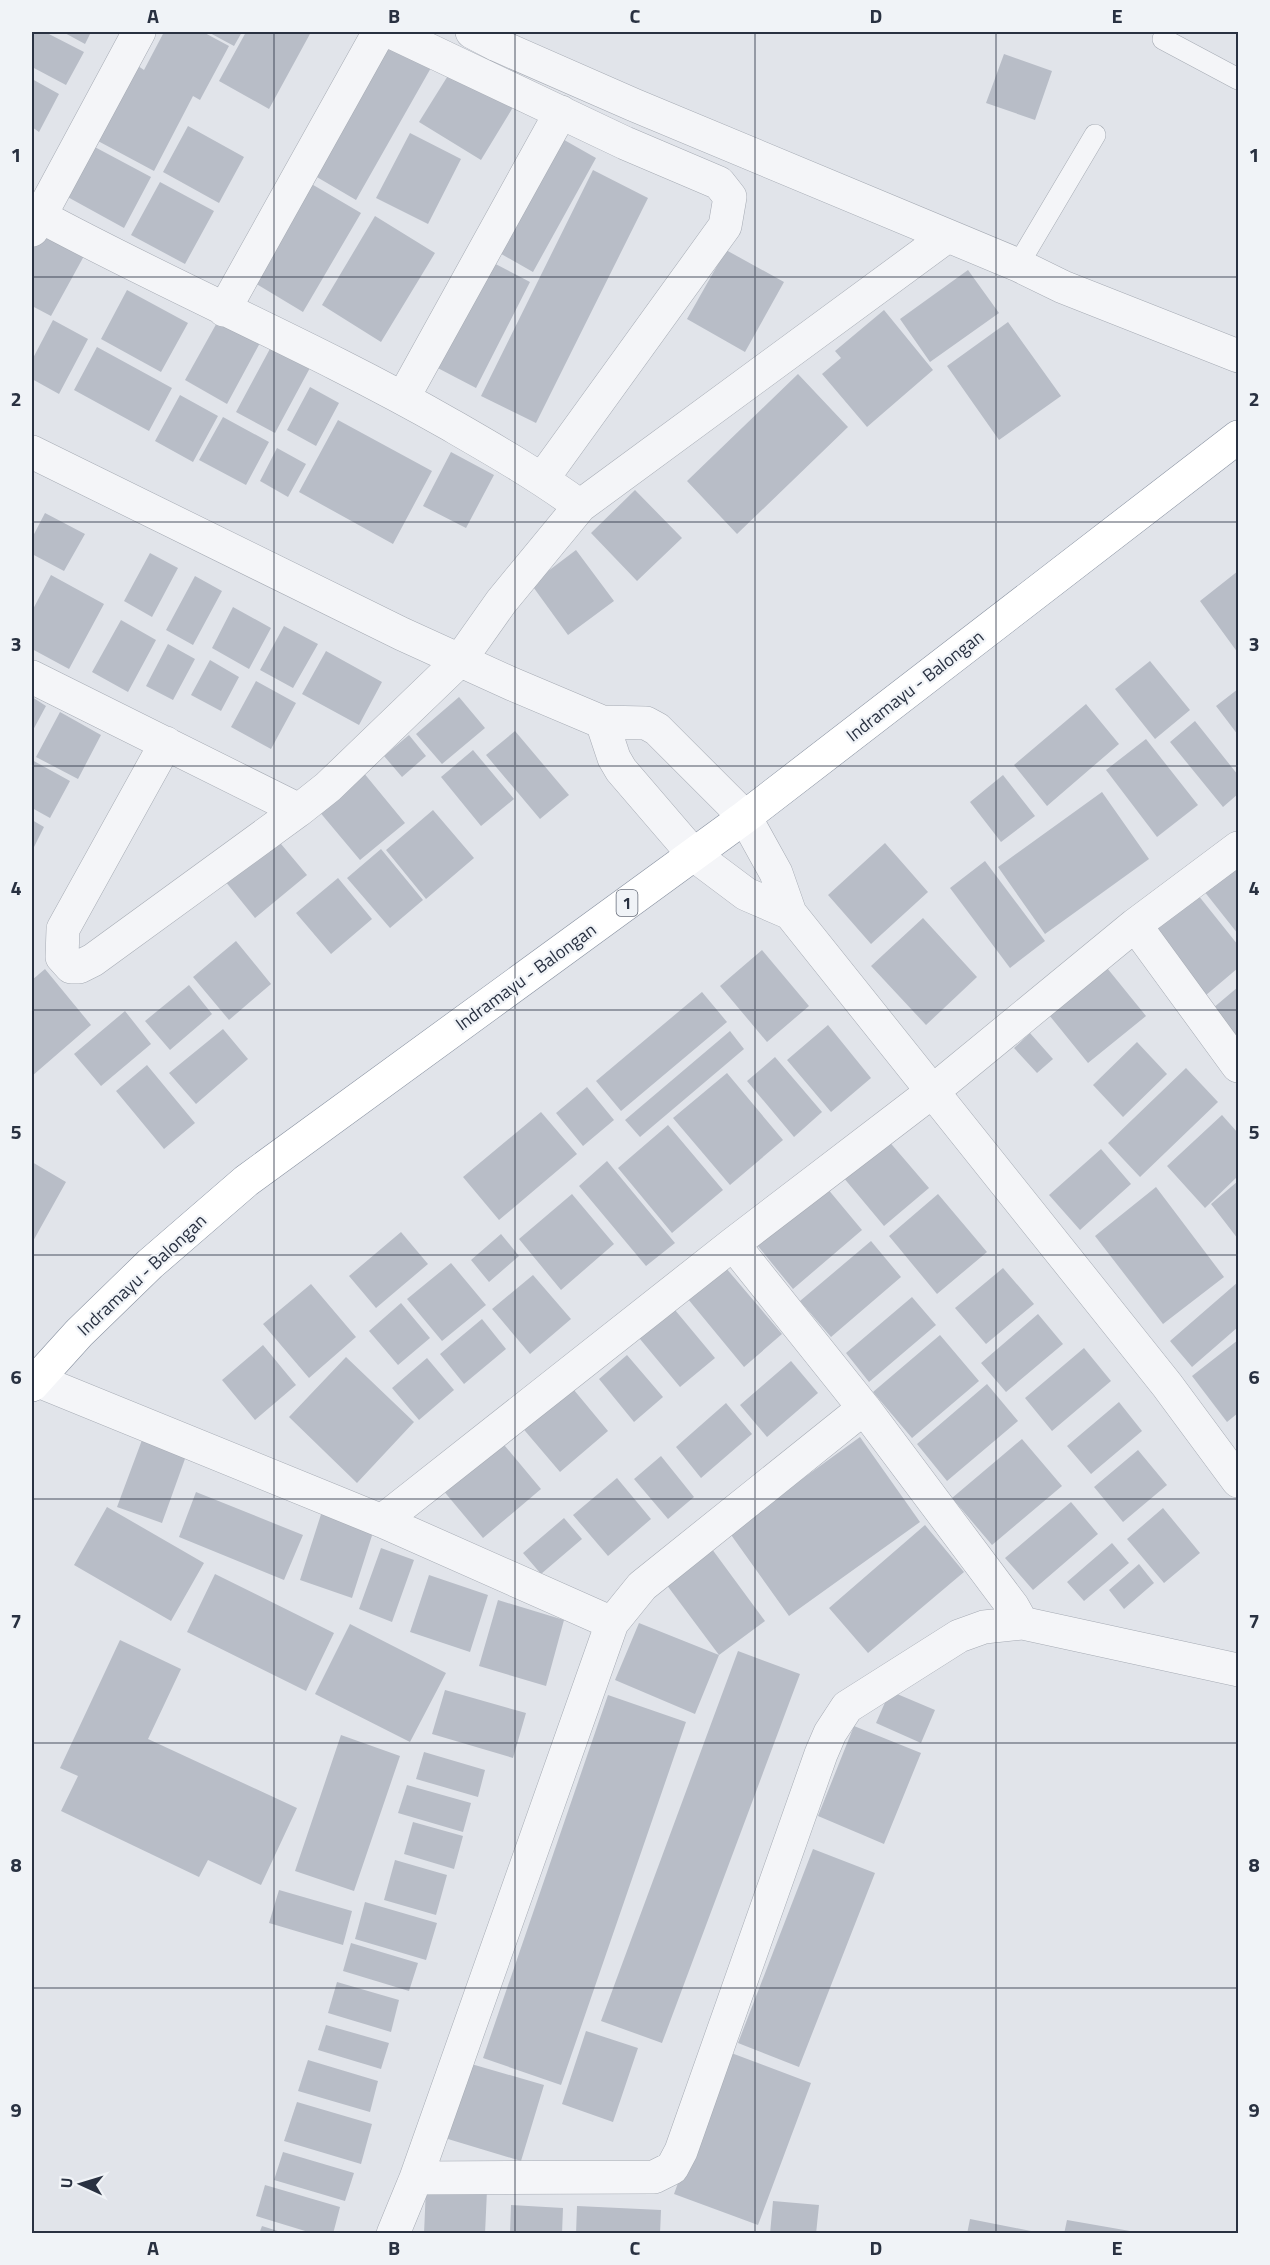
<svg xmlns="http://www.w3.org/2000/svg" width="1270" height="2265" font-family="'Titillium Web',sans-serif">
	<rect width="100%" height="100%" fill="#e1e4ea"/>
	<!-- building -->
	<path fill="#b8bdc7" d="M32,32H45L84,52L66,85L32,67Z
		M63,32H91L85,44Z
		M164,32H203L229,46L200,100L193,96L154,171L98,141L138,66L144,70Z
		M208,32H242L234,46Z
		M246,32H311L269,109L219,81Z
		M386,39L432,66L356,200L310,173Z
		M1004,54L1052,71L1035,120L986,103Z
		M454,66L515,104L481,160L419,122Z
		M32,79L59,94L39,132L32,127Z
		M188,126L244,157L219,203L163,172Z
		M410,133L461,159L428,224L376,198Z
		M559,137L596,158L533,272L496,251Z
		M91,145L151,177L124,228L64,195Z
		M593,170L648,198L536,423L481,396Z
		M303,179L361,213L303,312L245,277Z
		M160,182L214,211L185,264L131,235Z
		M375,216L435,253L381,342L322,305Z
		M34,229L84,256L51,316L32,306V234Z
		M726,250L784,282L745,352L687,319Z
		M486,259L530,282L476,388L432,365Z
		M968,270L999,313L930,362L900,319Z
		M127,290L188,323L161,372L101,339Z
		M884,310L933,370L867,427L822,374L841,358L835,351Z
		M219,319L261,341L227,404L185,380Z
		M53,320L88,339L59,394L32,379V360Z
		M1008,322L1061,396L999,440L947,366Z
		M272,345L311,366L275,433L236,412Z
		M97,347L172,388L149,431L74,390Z
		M798,374L848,427L737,534L687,481Z
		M310,387L339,403L316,446L287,430Z
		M180,395L218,416L193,462L155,441Z
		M223,417L269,442L246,485L199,460Z
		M338,420L432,471L393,544L299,492Z
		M277,448L306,464L288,497L260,481Z
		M451,452L494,475L466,528L423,506Z
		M635,490L682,538L637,581L591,533Z
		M45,513L85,534L64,571L32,554V538Z
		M576,550L614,601L568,635L531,584Z
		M150,553L178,568L152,617L124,601Z
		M1238,571V653L1200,601Z
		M51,575L104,604L69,669L32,649V611Z
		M195,576L222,591L193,645L166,630Z
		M233,607L271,628L249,669L212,648Z
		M121,620L156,640L128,692L92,672Z
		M284,626L318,644L293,688L260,670Z
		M168,644L195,659L173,700L146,686Z
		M326,651L382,682L359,725L302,694Z
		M210,660L239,677L221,711L191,695Z
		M1150,661L1190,710L1155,739L1115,689Z
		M256,681L296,703L271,749L231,727Z
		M1238,689V735L1216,706Z
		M32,697L46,706L32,732Z
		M459,697L485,728L442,764L416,734Z
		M1086,704L1119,744L1047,806L1014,765Z
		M60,712L101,735L78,779L36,757Z
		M1195,721L1238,775V794L1223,807L1170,742Z
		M515,731L569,795L540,819L486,755Z
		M409,735L426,756L402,777L384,756Z
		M1146,739L1198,805L1157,837L1106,770Z
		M473,750L514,799L481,826L441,777Z
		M32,760L70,781L50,818L32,808Z
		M363,772L405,823L360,860L318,810Z
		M1003,775L1035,816L1001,842L970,802Z
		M1102,792L1149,859L1045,934L998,867Z
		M433,810L474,858L426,899L386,850Z
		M32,820L44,827L32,851Z
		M276,838L307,875L255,918L225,881Z
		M885,843L928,892L871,944L828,895Z
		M381,849L423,900L390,928L347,878Z
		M1238,855V934L1200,886Z
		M985,861L1045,941L1010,968L950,888Z
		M338,878L372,919L331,954L296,913Z
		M1194,890L1238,945V968L1199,1001L1143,931Z
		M923,918L977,977L926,1025L871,966Z
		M236,941L271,984L229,1020L193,977Z
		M762,950L809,1006L767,1042L720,986Z
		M1103,963L1146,1016L1088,1063L1045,1010Z
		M45,969L91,1025L32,1076V980Z
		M189,985L212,1014L170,1050L145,1021Z
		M1238,987V1055L1206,1014Z
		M702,992L727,1022L621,1111L596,1081Z
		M125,1011L151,1044L101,1086L74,1054Z
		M828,1025L871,1078L831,1112L787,1060Z
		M223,1029L248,1059L196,1104L169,1073Z
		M730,1031L744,1049L640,1137L625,1120Z
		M1030,1033L1053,1059L1037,1073L1014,1048Z
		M1137,1042L1167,1074L1123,1117L1093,1085Z
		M775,1057L822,1112L794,1137L747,1081Z
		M147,1065L195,1123L164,1149L116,1091Z
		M1186,1068L1218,1102L1140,1177L1108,1143Z
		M727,1073L783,1140L730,1185L673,1118Z
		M587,1087L614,1120L583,1146L556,1113Z
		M541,1112L577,1154L499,1220L463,1177Z
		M1222,1115L1238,1133V1176L1205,1208L1167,1166Z
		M668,1125L723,1190L672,1233L618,1168Z
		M887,1139L929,1188L884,1226L843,1177Z
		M1101,1149L1131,1184L1080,1230L1049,1195Z
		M607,1161L675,1243L646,1266L579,1186Z
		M32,1162L66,1182L32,1243Z
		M1238,1181V1239L1211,1204Z
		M822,1182L862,1230L793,1289L753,1240Z
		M1156,1187L1224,1277L1163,1324L1095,1236Z
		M572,1194L614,1244L561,1290L519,1239Z
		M938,1194L987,1252L937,1294L889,1236Z
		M401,1232L428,1264L376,1308L349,1276Z
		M501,1234L519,1256L489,1282L471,1260Z
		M871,1241L901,1277L831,1337L800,1301Z
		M720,1261L782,1334L744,1367L683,1293Z
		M451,1263L486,1305L442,1341L407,1299Z
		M1003,1268L1034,1304L986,1344L955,1308Z
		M533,1275L571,1319L530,1354L492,1309Z
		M1238,1282V1327L1192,1367L1170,1341Z
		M311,1284L356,1337L309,1378L263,1324Z
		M912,1297L936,1325L869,1382L846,1353Z
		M665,1298L715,1358L680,1387L630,1327Z
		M401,1303L430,1338L398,1365L369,1331Z
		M1038,1314L1063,1344L1006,1392L981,1363Z
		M482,1319L506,1349L464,1384L440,1354Z
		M940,1335L979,1381L912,1438L873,1392Z
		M1238,1340V1413L1227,1422L1192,1376Z
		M263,1345L296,1385L255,1420L222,1380Z
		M1084,1348L1111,1381L1052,1431L1025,1398Z
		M627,1355L663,1397L634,1422L599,1379Z
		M346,1357L414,1422L357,1483L289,1417Z
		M427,1358L454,1390L419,1420L392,1388Z
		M791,1361L818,1393L767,1437L740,1405Z
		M569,1384L608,1431L560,1472L520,1425Z
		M987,1384L1018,1421L947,1481L917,1444Z
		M1119,1402L1142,1431L1091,1474L1067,1446Z
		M726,1403L752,1434L701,1478L676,1447Z
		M495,1434L541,1489L483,1538L437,1483Z
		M860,1437L920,1522L789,1616L729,1532Z
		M1022,1439L1062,1486L992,1545L952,1498Z
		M142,1440L186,1456L162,1523L117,1507Z
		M1138,1450L1167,1485L1123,1522L1094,1487Z
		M661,1456L694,1497L668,1519L634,1479Z
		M617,1478L651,1519L608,1556L573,1515Z
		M196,1492L303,1535L284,1580L179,1537Z
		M1071,1502L1098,1534L1033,1590L1005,1558Z
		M324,1505L376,1523L352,1598L300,1580Z
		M107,1507L204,1563L171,1621L74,1565Z
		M1163,1508L1200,1553L1164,1583L1127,1539Z
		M564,1518L582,1539L541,1574L523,1553Z
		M925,1525L964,1572L868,1653L829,1608Z
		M1112,1543L1129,1563L1084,1601L1067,1582Z
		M709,1545L765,1621L719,1655L695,1714L615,1680L639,1623L719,1655L663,1580Z
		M381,1548L414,1560L392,1622L359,1609Z
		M1139,1564L1154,1583L1124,1609L1109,1590Z
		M215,1574L334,1633L306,1691L187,1632Z
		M429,1575L488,1595L470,1652L410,1632Z
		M498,1600L564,1620L546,1686L479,1666Z
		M350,1624L446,1673L410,1742L315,1694Z
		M120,1640L181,1669L148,1739L297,1808L261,1885L208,1860L199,1877L61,1811L78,1776L60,1768Z
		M738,1651L800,1674L662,2043L601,2021Z
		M445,1690L526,1713L513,1758L432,1734Z
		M890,1691L935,1710L921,1743L876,1723Z
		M608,1695L686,1722L561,2085L483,2058Z
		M854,1726L921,1753L884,1844L818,1816Z
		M341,1735L400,1756L354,1891L295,1871Z
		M424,1752L485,1770L478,1797L416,1779Z
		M407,1785L471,1803L463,1832L398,1813Z
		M413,1822L463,1836L454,1869L404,1854Z
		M813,1849L875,1873L799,2067L738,2043Z
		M395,1860L447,1875L436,1915L384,1900Z
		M279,1890L352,1911L343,1945L269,1923Z
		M365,1902L437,1923L426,1960L355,1939Z
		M351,1943L418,1963L409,1991L343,1971Z
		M337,1982L399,2000L391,2032L328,2013Z
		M326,2025L389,2043L381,2069L318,2050Z
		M586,2031L638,2048L613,2122L562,2104Z
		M726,2051L811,2083L758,2225L674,2194Z
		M308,2060L378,2081L370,2112L298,2091Z
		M461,2061L544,2085L521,2161L438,2136Z
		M297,2102L372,2124L361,2164L284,2141Z
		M283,2152L354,2173L345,2201L274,2180Z
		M265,2185L340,2207L333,2234H315L256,2216Z
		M426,2187L487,2190L485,2234H424Z
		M773,2201L819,2205L816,2234H770Z
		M511,2205L563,2208L562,2234H510Z
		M577,2206L661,2210L660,2234H576Z
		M970,2219L1036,2232V2234H967Z
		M1067,2220L1130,2231V2234H1064Z
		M262,2226L284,2233V2234H259Z"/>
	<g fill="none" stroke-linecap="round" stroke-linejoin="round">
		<defs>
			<path id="lane" d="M1163,39L1238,79
				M1018,265L1095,135"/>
			<path id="street" d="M391,32L625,143L719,183L730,197L725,226L543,478
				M472,32L497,45L634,105L1018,265L1063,287L1238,356
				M40,216L139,32
				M32,230L40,216C175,289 316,348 449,424C494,450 538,475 580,506L501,602L460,660L328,787L299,810L32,677
				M224,310L379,32
				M403,398L561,112
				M32,452L402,634L512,684L602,722L646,723L657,729L745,817L776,873L790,913L1167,1385L1238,1481
				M580,506L946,237
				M602,722L614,758L621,770L694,855L746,894L790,913
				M166,743L63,929L62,957L71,967H79L93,960L299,810
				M1135,925L1238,1066
				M733,1244L864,1408L1013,1607L1022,1623
				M36,1380L382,1521L612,1623
				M382,1521L733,1244L933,1091L1135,925L1238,848
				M416,2178L612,1623L642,1586L864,1408
				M393,2234L416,2178L654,2177L672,2168L681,2151L821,1754L830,1733L847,1707L959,1636L984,1627L1022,1623L1238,1670"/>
			<path id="highway" d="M32,1385L79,1333L150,1264L246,1181L745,817L1238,437"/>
		</defs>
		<!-- lane casing -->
		<use href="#lane" stroke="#a6abb4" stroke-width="22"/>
		<!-- street casing -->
		<use href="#street" stroke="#a6abb4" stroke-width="34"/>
		<!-- highway casing -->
		<use href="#highway" stroke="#8891a0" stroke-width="34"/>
		<!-- lane -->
		<use href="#lane" stroke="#f4f5f8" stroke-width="21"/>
		<!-- street -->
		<use href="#street" stroke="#f4f5f8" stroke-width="33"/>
		<!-- highway -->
		<use href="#highway" stroke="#fff" stroke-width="33"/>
	</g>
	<!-- grid -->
	<path fill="none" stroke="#293141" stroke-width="1.5" stroke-opacity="0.55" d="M274,32V2234M515,32V2234M755,32V2234M996,32V2234M32,277H1238M32,522H1238M32,766H1238M32,1010H1238M32,1255H1238M32,1499H1238M32,1743H1238M32,1988H1238"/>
	<g text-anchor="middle" stroke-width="4.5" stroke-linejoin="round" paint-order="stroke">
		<!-- shield labels -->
		<rect fill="#f0f3f7" stroke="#656b78" stroke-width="1.5" x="616.5" y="890" width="21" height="26" rx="4.5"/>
		<g font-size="16" font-weight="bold" fill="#293141">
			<text x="627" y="909">1</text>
		</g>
		<!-- street labels -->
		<g font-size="18" fill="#293141" stroke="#f0f3f7">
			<text transform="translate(915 686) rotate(-38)" y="6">Indramayu - Balongan</text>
			<text transform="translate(526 977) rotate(-36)" y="6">Indramayu - Balongan</text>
			<text transform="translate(142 1275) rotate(-43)" y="6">Indramayu - Balongan</text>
		</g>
	</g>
	<!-- border -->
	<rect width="1270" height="2265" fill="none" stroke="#f0f3f7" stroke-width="66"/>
	<!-- north arrow -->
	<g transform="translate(81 2184) rotate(274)" stroke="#f0f3f7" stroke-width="4.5" paint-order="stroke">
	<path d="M0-4.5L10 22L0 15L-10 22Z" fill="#293141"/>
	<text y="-9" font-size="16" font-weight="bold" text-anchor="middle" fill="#293141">U</text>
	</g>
	<rect x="33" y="33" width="1204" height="2199" fill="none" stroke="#293141" stroke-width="2"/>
	<g font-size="20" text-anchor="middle" font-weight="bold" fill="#293141">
		<text x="153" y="23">A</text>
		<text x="394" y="23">B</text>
		<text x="635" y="23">C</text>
		<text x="876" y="23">D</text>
		<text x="1117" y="23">E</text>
		<text x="16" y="162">1</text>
		<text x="1254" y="162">1</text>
		<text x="16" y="406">2</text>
		<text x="1254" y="406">2</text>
		<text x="16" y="651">3</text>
		<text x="1254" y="651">3</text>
		<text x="16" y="895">4</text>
		<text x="1254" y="895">4</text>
		<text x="16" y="1139">5</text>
		<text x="1254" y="1139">5</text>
		<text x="16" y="1384">6</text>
		<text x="1254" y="1384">6</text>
		<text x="16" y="1628">7</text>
		<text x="1254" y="1628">7</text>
		<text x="16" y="1872">8</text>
		<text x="1254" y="1872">8</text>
		<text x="16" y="2117">9</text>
		<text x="1254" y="2117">9</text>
		<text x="153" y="2255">A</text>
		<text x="394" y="2255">B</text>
		<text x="635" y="2255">C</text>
		<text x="876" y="2255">D</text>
		<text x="1117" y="2255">E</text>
	</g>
</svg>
